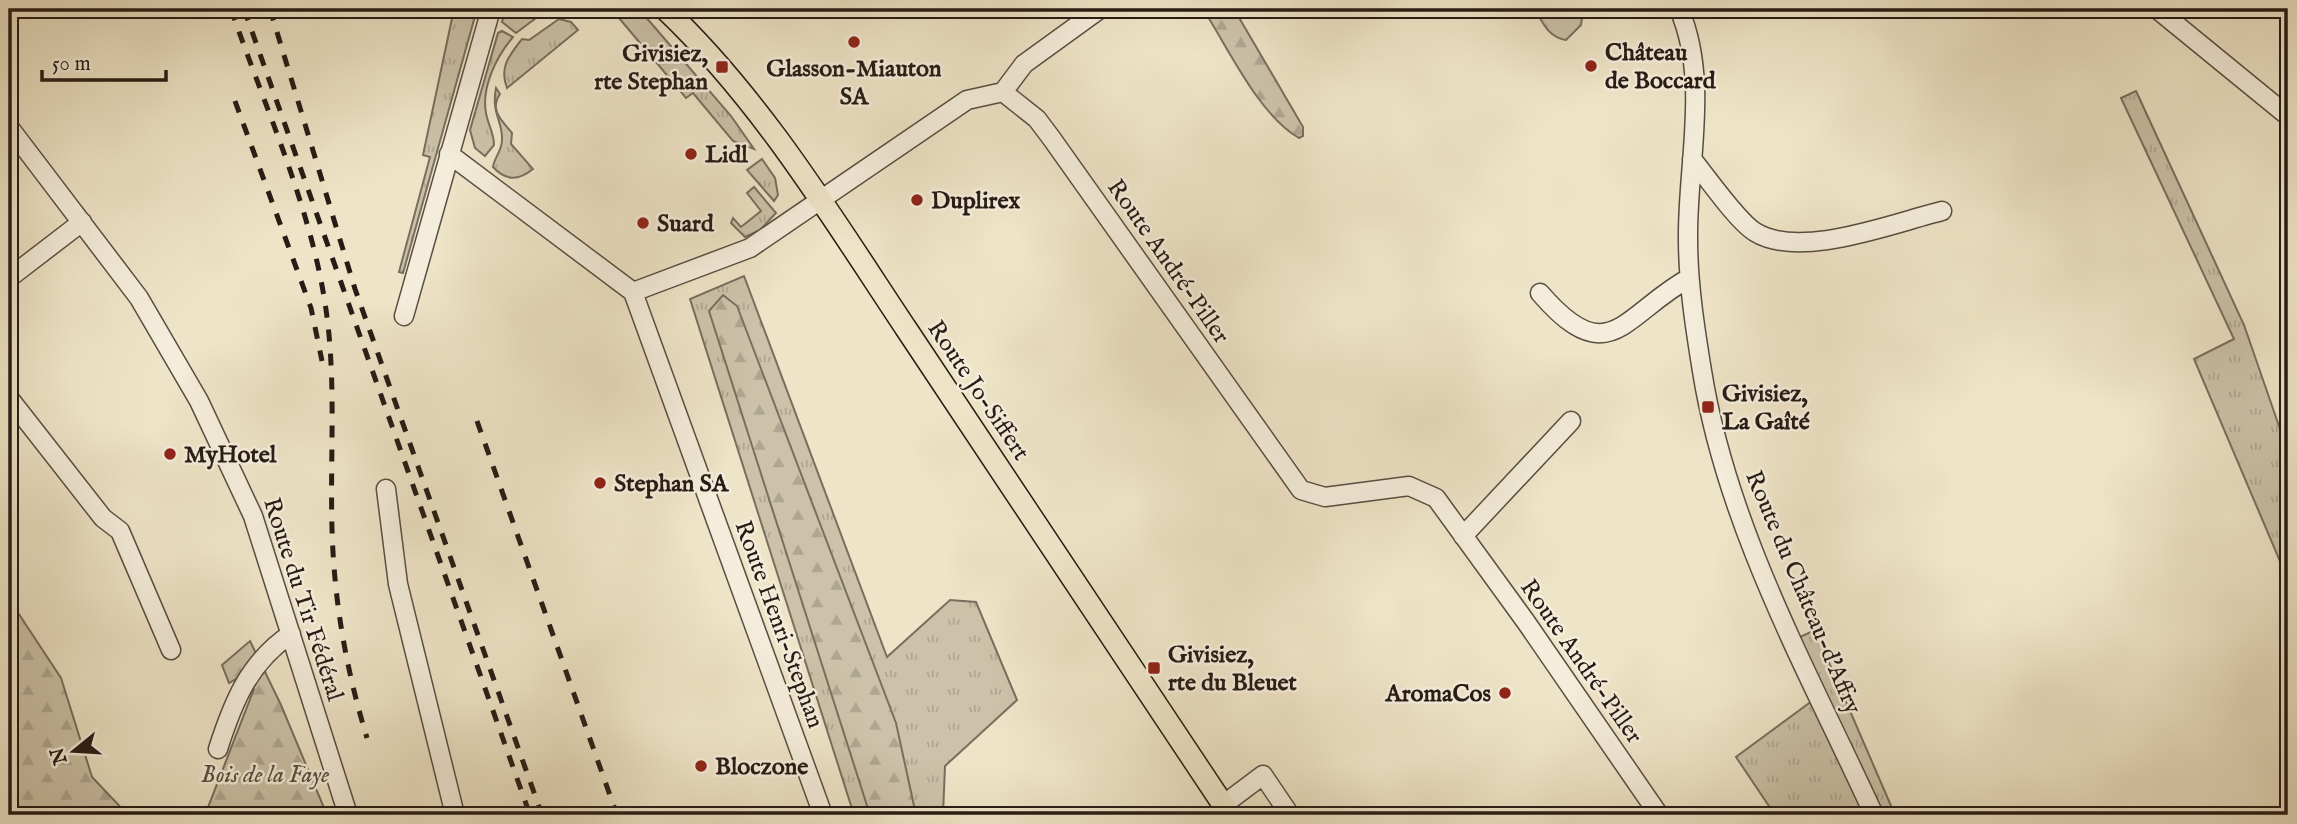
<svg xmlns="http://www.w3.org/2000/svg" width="2297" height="824" font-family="'IM FELL English',serif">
	<defs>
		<pattern id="grass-tufts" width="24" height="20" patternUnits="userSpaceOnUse" patternTransform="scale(1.75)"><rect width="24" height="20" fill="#ccc2a9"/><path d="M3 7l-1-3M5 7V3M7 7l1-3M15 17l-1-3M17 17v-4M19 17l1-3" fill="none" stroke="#afa691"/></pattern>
		<pattern id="forest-firs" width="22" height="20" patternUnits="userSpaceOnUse" patternTransform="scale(1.75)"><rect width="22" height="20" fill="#ccc2a9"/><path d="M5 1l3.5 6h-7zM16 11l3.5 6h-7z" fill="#afa691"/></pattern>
	</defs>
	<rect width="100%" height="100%" fill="#eee4c7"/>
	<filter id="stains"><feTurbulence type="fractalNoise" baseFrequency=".00286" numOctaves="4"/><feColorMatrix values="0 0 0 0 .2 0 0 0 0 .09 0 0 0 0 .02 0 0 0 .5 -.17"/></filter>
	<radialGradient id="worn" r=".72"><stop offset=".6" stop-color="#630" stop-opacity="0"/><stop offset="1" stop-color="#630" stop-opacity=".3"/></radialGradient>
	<!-- grass -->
	<path fill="url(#grass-tufts)" stroke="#796e5f" stroke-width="2" d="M454,9H477L403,273L399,272L430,157L423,155Z
		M506,9H548L516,33L502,22Z
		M629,9H639L731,116L754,149L733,141L693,93L686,98L619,18Z
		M1535,9H1583L1581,25L1566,40C1548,37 1543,23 1535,9Z
		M559,19L571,22L578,30L507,88C499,67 509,56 522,39L529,40Z
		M502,31L513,37C497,56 481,87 486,113C488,125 494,133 494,145L485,156L475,148L470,130L498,33Z
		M496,88L500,94C489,110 502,121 512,133L511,144L533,169C518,181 506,181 493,167C494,158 502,151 502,140C503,121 491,114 496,88Z
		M2136,91L2244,325L2288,452V580L2194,359L2234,339L2121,98Z
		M762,159L775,178L778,195L774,201L747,170Z
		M754,187L776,213L760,230L745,237L731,223L733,218L741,227L761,211L747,193Z
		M744,276L887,657L950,600L976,602L1017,700L945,766L943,815H854L690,299Z
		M1815,630L1895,815H1881L1800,637Z
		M1812,701L1866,815H1775L1736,757Z"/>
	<!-- forest -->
	<path fill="url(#forest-firs)" stroke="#796e5f" stroke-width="2" d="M1203,9H1234L1303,127V136L1299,138C1258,114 1229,49 1203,9Z
		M723,295L737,306L896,723L916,815H870L709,311Z
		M9,599L61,678L92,777L128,815H9Z
		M250,641L281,705L327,815H205L254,689L241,676L229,683L222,665Z"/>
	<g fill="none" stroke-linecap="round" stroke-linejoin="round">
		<defs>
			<path id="minor" d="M1679,9C1710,81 1687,163 1688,239C1688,283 1695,328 1702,371C1727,528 1809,673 1874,815
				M2157,9L2288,116
				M1003,92L1024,64L1100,9
				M9,127L139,298L199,401L253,516L348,815
				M449,154L633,292L750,248L967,100L1003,92L1037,119L1052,139L1301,490L1325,497L1409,486L1436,498L1526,622L1659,815
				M1692,159C1707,177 1737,221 1755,232C1800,260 1893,223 1942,211
				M9,278L82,222
				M633,292L823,815
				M1540,293C1609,373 1623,315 1689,278
				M404,316L491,9
				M9,398L103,518L120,531L171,650
				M386,489L398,584L455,815
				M1463,536L1571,421
				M218,749C233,702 249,662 291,634
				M1223,805L1263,775L1290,815"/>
			<path id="major" d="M665,9C762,101 833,219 907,330C1015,491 1121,654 1230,815"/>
		</defs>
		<!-- minor casing -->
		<use href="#minor" stroke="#584d42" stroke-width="21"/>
		<!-- major casing -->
		<use href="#major" stroke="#261b15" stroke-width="24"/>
		<!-- minor -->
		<use href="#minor" stroke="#f4eddb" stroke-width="18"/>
		<!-- major -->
		<use href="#major" stroke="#eee4c7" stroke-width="21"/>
		<!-- rail -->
		<path stroke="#261b15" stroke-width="5" stroke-dasharray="12 12" stroke-linecap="butt" d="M231,9C265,108 314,213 327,317C336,387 330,459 332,529C334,601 346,669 367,738
			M244,9L530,815
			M270,9L355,289L542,815
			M235,101L311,308L322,361
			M477,421L617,815"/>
	</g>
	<!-- markers -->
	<g fill="#8f2418" stroke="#f4eddb" stroke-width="2.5">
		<circle cx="854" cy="42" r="7"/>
		<circle cx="1591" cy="66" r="7"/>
		<rect x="715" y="60" width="14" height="14" rx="3.5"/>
		<circle cx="691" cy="154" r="7"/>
		<circle cx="917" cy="200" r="7"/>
		<circle cx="643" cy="223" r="7"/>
		<rect x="1701" y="400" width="14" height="14" rx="3.5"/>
		<circle cx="170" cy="454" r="7"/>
		<circle cx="600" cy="483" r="7"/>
		<rect x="1147" y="661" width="14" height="14" rx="3.5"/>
		<circle cx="1505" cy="693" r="7"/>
		<circle cx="701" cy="766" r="7"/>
	</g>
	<g text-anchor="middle" stroke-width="5" stroke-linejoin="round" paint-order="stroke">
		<!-- poi labels -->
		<g font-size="24" font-weight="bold" fill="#261b15" stroke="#f4eddb" text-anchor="start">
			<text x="1605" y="60">Château<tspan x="1605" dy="28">de Boccard</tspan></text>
			<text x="708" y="61" text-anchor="end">Givisiez,<tspan x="708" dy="28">rte Stephan</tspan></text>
			<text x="854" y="76" text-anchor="middle">Glasson-Miauton<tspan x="854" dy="28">SA</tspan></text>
			<text x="705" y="162">Lidl</text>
			<text x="931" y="208">Duplirex</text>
			<text x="657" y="231">Suard</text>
			<text x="1722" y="401">Givisiez,<tspan x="1722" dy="28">La Gaîté</tspan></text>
			<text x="184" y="462">MyHotel</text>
			<text x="614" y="491">Stephan SA</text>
			<text x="1168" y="662">Givisiez,<tspan x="1168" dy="28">rte du Bleuet</tspan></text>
			<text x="1491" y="701" text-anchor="end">AromaCos</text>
			<text x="715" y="774">Bloczone</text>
		</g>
		<!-- street labels -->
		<g font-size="24" fill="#261b15" stroke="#f4eddb">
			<text transform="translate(1169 261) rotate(55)" y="8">Route André-Piller</text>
			<text transform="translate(979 390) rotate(56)" y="8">Route Jo-Siffert</text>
			<text transform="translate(1804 592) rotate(67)" y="8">Route du Château-d'Affry</text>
			<text transform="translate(304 599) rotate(72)" y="8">Route du Tir Fédéral</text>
			<text transform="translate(780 624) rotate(70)" y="8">Route Henri-Stephan</text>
			<text transform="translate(1582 661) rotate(55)" y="8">Route André-Piller</text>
		</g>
		<!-- park labels -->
		<g font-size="24" font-style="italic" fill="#584d41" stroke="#f4eddb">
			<text x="265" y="782">Bois de la Faye</text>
		</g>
	</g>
	<!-- margin -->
	<rect width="2297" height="824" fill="none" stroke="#eee4c7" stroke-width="35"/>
	<rect x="10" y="10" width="2276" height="803" fill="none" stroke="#261b15" stroke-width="3.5"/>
	<rect x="18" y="18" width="2262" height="789" fill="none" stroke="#261b15" stroke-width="2"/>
	<!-- north arrow -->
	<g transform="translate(74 751) rotate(252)" stroke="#f4eddb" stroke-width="5" paint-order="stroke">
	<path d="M0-5L12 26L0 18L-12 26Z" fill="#261b15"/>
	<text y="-10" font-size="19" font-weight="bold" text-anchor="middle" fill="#261b15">N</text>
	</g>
	<!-- scale -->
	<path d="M42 70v10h124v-10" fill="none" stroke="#261b15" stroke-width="3.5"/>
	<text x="52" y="70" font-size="21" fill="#261b15" stroke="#f4eddb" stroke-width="5" paint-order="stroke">50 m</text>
	<rect width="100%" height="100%" filter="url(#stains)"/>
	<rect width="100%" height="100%" fill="url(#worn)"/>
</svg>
